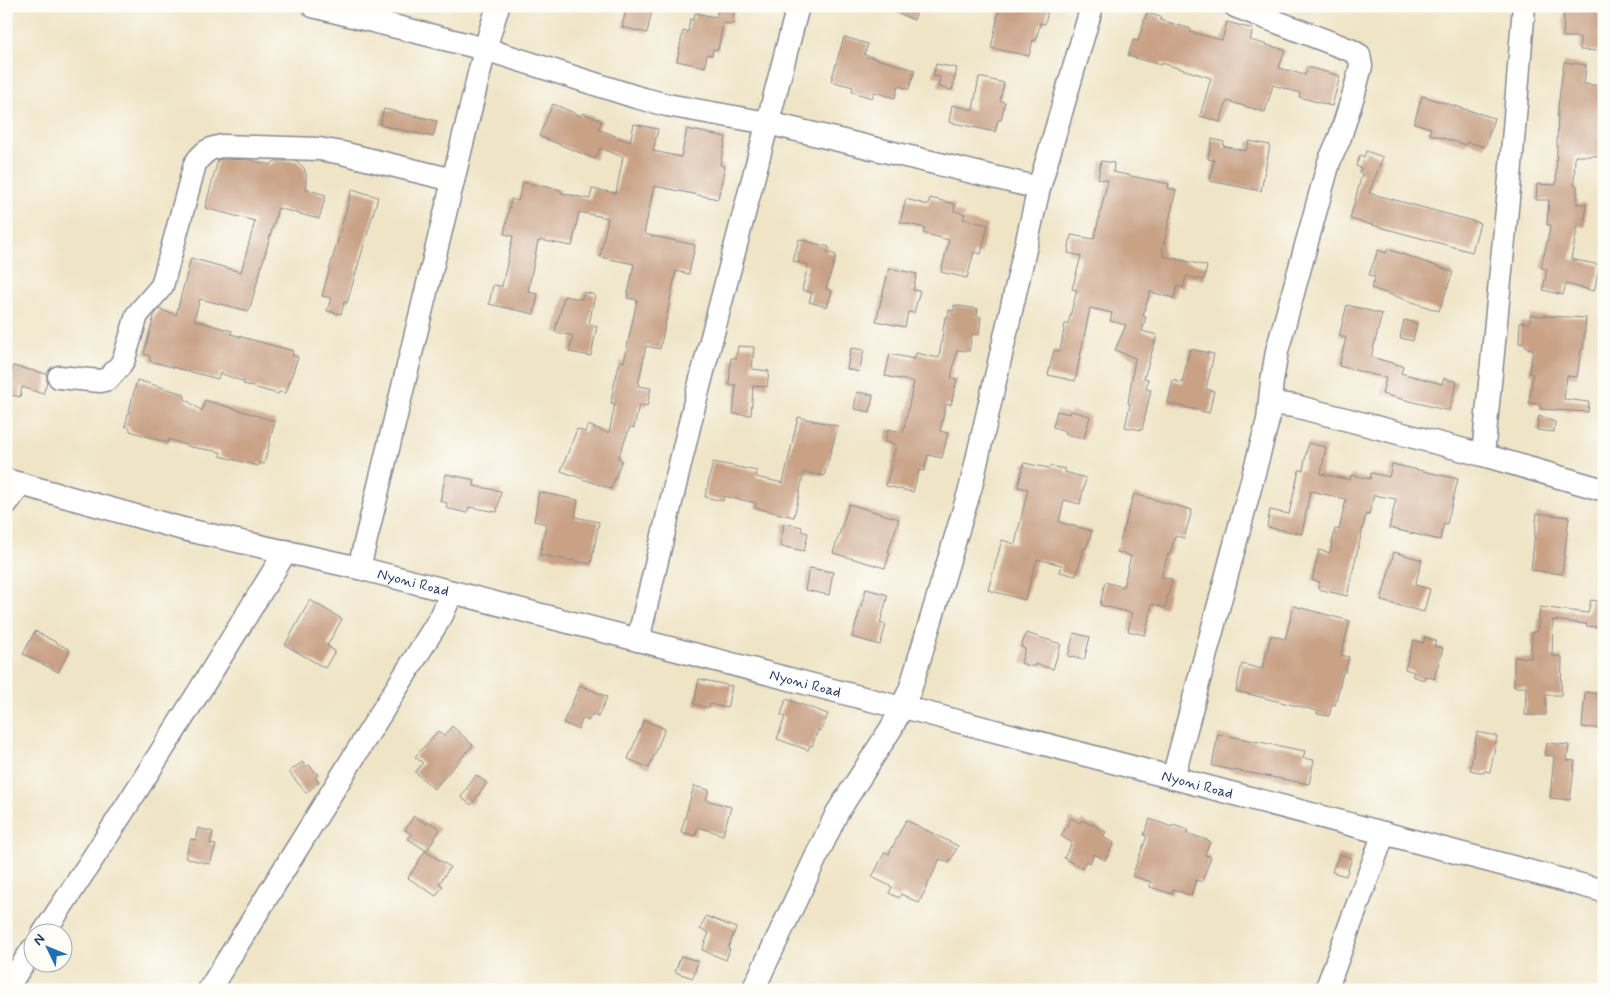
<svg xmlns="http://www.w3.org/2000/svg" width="1610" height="996" font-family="Mynerve,sans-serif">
	<rect width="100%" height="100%" fill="#fdfcf7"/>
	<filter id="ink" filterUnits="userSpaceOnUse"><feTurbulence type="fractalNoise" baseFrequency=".02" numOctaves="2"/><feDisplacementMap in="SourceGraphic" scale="10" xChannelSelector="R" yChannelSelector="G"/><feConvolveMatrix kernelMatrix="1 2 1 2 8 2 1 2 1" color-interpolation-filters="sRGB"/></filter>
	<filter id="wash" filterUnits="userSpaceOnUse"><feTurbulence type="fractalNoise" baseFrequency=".0096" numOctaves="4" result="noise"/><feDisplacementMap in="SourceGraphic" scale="20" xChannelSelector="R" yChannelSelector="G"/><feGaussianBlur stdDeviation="1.12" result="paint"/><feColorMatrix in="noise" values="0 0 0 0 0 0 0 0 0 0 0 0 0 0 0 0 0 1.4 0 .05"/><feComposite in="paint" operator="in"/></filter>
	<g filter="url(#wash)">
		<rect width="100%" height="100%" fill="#efe4c6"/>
		<g id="blocks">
			<!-- building -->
			<path fill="#c9a286" d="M627,6H653L647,33L622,27Z
				M719,6H735L732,24L723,23L718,50L713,49L712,55L707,54L705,67L677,61L683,31L688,32L690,19L693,20L695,13L716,17Z
				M882,6H919L914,20Z
				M1000,6H1049L1045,24L1040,23L1036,41L1033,40L1029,56L991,48Z
				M1564,10L1603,11L1604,51L1580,50V37H1563Z
				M1147,13L1161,17L1160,20L1191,29L1190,32L1222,40L1227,22L1253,29L1250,40L1285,50L1279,68L1305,75L1308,67L1340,76L1332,106L1299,97L1300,93L1273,85L1265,112L1227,101L1220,122L1200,116L1211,78L1162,63L1161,65L1128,56L1133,40L1138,41Z
				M844,37L868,44L864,55L915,70L909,89L898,86L895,98L874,92L872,98L852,92L853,87L831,81Z
				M1564,62L1586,65L1584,84L1604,86V110H1602V156H1575L1574,185L1577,186V204H1586L1585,227L1578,226L1571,259L1600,265L1594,291L1566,284L1563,295L1543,290L1547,269L1541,268L1551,225H1547L1549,200H1536L1537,184L1556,185L1558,107Z
				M936,64L957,68L952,90L938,87L940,77L933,76Z
				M979,77L1004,83L1000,101L1005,102L1001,120H998L995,132L949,122L952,105L973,110Z
				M1422,96L1494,118L1485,147L1467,142L1466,145L1429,134L1431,128L1414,123Z
				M553,104L581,116L583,113L602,121L598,129L630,142L634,124L658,129L653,151L681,157L687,129L726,137L720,165L725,166L718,199L654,186L644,234L695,245L689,274L676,271L660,349L646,346L638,386L651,388L647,406L639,405L634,428L630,427L618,458L622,460L611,489L561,471L577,429L585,432L588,425L609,433L615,404L611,403L613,389L620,361L624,362L637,300L627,298L634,264L600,257L608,218L579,212L572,246L540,240V242L538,241L528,292L538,294L534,314L489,304L493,285L502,286L513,236L504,234L511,199L518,201L523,182L561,190V193L590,199L592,189L616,193L623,157L600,148L595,159L539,136Z
				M384,109L437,121L433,137L380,125Z
				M1212,139L1224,142L1223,146L1246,151L1249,141L1270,145L1261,191L1210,181L1214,160L1208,159Z
				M1366,151L1383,157L1369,193L1480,223L1472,252L1350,219L1362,174L1359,172L1361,168L1356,166L1360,155L1364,157Z
				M218,160L223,159L250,160L270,165L275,161H297L304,168L306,174V189L326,195L319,219L278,208L249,311L200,299L194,320L232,331L231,334L293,351L292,355L298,357L286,393L279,392L278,394L243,384L244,382L220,373L218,379L150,361V356L144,354L154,316L159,309L176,315L191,258L241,272L255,221L205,208Z
				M1101,161L1114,163L1113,172L1169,184L1168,188L1176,190L1162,252L1164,253L1163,256L1207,266L1204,280L1186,276L1183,288L1177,286L1174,298L1150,292L1143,316L1146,317L1142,331L1157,335L1144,378L1148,379L1146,389L1151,390L1142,430L1125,427L1130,404L1128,403L1135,358L1115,350L1126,325L1110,321L1112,313L1090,308L1075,381L1048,375L1054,350L1060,351L1065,324H1068L1077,290L1072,289L1081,256L1068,253L1071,235L1094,239L1108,180L1098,179Z
				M352,189L378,197L347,303L344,302L341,314L327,311L331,298L322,296Z
				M930,198L955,204L954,211L965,214L963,219L988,225L981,254L974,252L967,278L941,272L949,240L923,233L925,228L900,222L906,199L928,205Z
				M799,239L829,247L827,252L836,255L826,289L832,291L827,307L809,302L812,293L802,290L808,265L793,261Z
				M1388,249L1453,272L1439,311L1371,288L1375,277L1369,275L1378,250L1386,253Z
				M889,268L917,274L913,290L920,291L914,313L908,312L905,327L876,321Z
				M584,292L595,295L589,324L597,326L591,356L569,352L573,336L555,332L558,317L559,318L564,296L582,299Z
				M954,305L978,309L977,316L981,317L979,335L972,334L969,351L957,350L951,378L957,379L951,405L946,404L940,431L948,433L942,458L928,455L924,471L919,470L913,492L886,486L896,445L885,442L888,429L903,432L914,382L885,376L890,354L914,359L916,353L939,358L945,317H948L949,310L954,311Z
				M1347,305L1382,314L1371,357L1403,366L1401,373L1412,376L1442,384L1444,378L1457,382L1449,411L1382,394L1386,378L1339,366L1346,338L1339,336Z
				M1530,315L1586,318L1583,350H1581L1577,377L1567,376L1564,399L1589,402L1588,412L1540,409V404L1529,403L1533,374L1529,373L1533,349L1526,348V344L1519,343L1520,322L1530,323Z
				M1404,320L1417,323L1413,341L1400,338Z
				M738,346L754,347L752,369L769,371L767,387L753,386L751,415L733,414L736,385H729L731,358H736Z
				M851,348L864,350L859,372L847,369Z
				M1190,349L1214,354L1206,389L1214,391L1209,413L1168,403L1173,380L1182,383Z
				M13,366L47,374V382L43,394L22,387L20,397L6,394Z
				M137,380L184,394L185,399L202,411L205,400L275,421L264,464L259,463L258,466L220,456L221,452L191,447L169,439L168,443L130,431V428L125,426Z
				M857,392L873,395L870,412L854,409Z
				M1057,411L1070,414L1071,411L1090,416L1084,439L1065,434L1066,431L1053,427Z
				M1539,416L1555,422L1554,432L1537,430Z
				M798,417L838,426L824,476L804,472L794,517L755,508L756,503L724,496L723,501L705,497L713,462L757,471L756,477L783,483Z
				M1308,443L1326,447L1321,474L1350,480L1351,475L1370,479L1371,473L1389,477L1392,464L1458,479L1447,524L1444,523L1440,540L1389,528L1396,499L1374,495L1369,515L1366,514L1347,596L1318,589L1320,582L1312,580L1319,550L1330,553L1335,529L1339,530L1346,499L1310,491L1302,534L1267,527L1270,510L1289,514L1299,470H1303Z
				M1024,463L1049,468L1050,466L1065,469V472L1086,478L1080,504L1064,500L1059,522L1092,531L1086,549L1084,548L1076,576L1060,572L1062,565L1037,559L1025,600L988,590L1002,540L1015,544L1028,489L1018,487Z
				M446,474L475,480L474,486L501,491L497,512L469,507L467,513L446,508L447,503L440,501Z
				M539,492L578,500L575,517L599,522L591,564L540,555L546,524L534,521Z
				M1134,494L1192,510L1184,538L1175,536L1170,555L1168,554L1161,577L1172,579L1165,608L1152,604L1145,635L1128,631L1132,613L1100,605L1105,582L1123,587L1131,556L1117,552Z
				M849,504L899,519L888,552L890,553L885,568L833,553Z
				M1537,513L1569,517L1562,574L1531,570Z
				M784,523L802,527L801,531L808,533L804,551L780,546Z
				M1394,552L1422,560L1415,585L1430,589L1424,612L1381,601Z
				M809,568L833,572L829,595L805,590Z
				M866,589L888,595L880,623L886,625L880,645L852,637Z
				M310,600L342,619L327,646L335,651L325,668L285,645Z
				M1591,600L1604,602V628L1586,626L1587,624L1553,620L1552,656L1562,657L1561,695H1546V715H1525L1526,687H1514V657L1531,658L1532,632H1537L1540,607L1588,613Z
				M1294,606L1350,621L1341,655L1349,657L1345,672H1343L1335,705L1332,704L1329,716L1317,714L1318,711L1236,691L1242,664L1262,669L1271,635L1285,639Z
				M35,631L70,650L58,672L23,654Z
				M1026,633L1061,644L1053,669L1035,664L1034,667L1021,663L1025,649L1021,647Z
				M1074,633L1090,637L1084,660L1068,656Z
				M1425,637L1436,641L1434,646L1443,648L1434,679L1425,676L1424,680L1412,676L1414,672L1405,669L1414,640L1423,643Z
				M699,679L732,686L727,708L710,704L709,708L694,704Z
				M580,685L607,697L598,717L592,714L588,721L583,718L578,729L563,723Z
				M1585,692L1604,694V729L1582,727Z
				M786,699L828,714L821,731L818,730L812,746L810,745L808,750L777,739L785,717L781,715Z
				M644,720L665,729L649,768L628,759Z
				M452,726L473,745L434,789L415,772L423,763L415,757L438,731L444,736Z
				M1477,732L1497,736L1490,772L1485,771L1484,773L1470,770Z
				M1218,734L1305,751L1303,758L1314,760L1309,784L1212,766Z
				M1547,743L1569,745L1567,760L1575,761L1570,800L1550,798L1554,756L1545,755Z
				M302,762L306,767L309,765L318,775L315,778L319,782L306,793L289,772Z
				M476,775L487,783L471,805L461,797Z
				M694,786L709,790L706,800L731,807L723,835L698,827L695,836L681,832Z
				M414,816L427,824L428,821L440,829L427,851L408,839L411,834L405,830Z
				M1071,818L1080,823L1082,820L1091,825L1092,824L1106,832L1103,837L1114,843L1105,860L1094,854L1090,863L1086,861L1082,868L1064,858L1072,843L1061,836Z
				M1150,819L1172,827L1173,825L1188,830L1186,833L1210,841L1205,855L1211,857L1202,882L1196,880L1191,896L1173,889L1172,894L1150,887L1151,882L1132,876L1147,836L1144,835Z
				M906,820L958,846L949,863L940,859L919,903L901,894L899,898L889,893L892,887L872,877L885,852L889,854Z
				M198,828L213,832L210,844L216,845L210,864L185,858L191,839L195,840Z
				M425,851L450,867L439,884L443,886L436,896L408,878Z
				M1339,854L1352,858L1346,876L1332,872Z
				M706,916L736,928L728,948L730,949L726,960L702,950L709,933L700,929Z
				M681,956L698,961L693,978L675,972Z"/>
		</g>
	</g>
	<g filter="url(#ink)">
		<use href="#blocks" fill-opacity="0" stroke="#858a92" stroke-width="1"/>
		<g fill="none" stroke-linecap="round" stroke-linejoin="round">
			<defs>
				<g id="minor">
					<path d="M313,6L485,49L636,97L667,105L768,123L1039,188"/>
					<path d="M59,377L100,381L108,379L119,367L124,359L137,315L162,286L195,164C202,153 209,148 222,146L319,149L342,153L453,180"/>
					<path d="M1270,403L1295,406L1483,455L1604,490"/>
					<path d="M1483,455L1510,178L1524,6"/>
					<path id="s1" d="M6,480L183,529L359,568L902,708L911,709L1604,891"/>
					<path d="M6,504L21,484"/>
					<path d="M359,568L485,49L498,6"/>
					<path d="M638,640L694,406L798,6"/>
					<path d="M1173,778L1268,420L1272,381L1277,351L1329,162L1340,137L1354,93L1361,66L1359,55L1350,50L1235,6"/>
					<path d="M43,934C127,808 207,680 286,551"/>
					<path d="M6,989L32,950"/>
					<path d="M209,990L442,615L452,592"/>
					<path d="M753,990L837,813L892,727L910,690L971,486L1039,188L1092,6"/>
					<path d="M1326,990L1384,833"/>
				</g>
			</defs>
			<!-- minor casing -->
			<use href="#minor" stroke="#858a92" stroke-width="25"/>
			<!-- minor -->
			<use href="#minor" stroke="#fff" stroke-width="22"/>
		</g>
	</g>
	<g text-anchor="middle" stroke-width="5" stroke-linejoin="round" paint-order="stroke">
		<!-- street labels -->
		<g font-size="15" fill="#1b2f5e" stroke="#fdfcf7">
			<text dy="5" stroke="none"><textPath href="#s1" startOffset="420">Nyoni Road</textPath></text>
			<text dy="5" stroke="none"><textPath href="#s1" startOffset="825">Nyoni Road</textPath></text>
			<text dy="5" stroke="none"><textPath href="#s1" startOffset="1230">Nyoni Road</textPath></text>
		</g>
	</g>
	<!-- margin -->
	<rect width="1610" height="996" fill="none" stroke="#fdfcf7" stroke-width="25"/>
	<!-- north arrow -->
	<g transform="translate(48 948) rotate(313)"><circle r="24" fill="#fdfcf7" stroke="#a3aaba"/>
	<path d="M0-4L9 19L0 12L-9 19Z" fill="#1f6fb2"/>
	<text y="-8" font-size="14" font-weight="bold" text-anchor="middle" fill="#1b2f5e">N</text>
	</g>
</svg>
